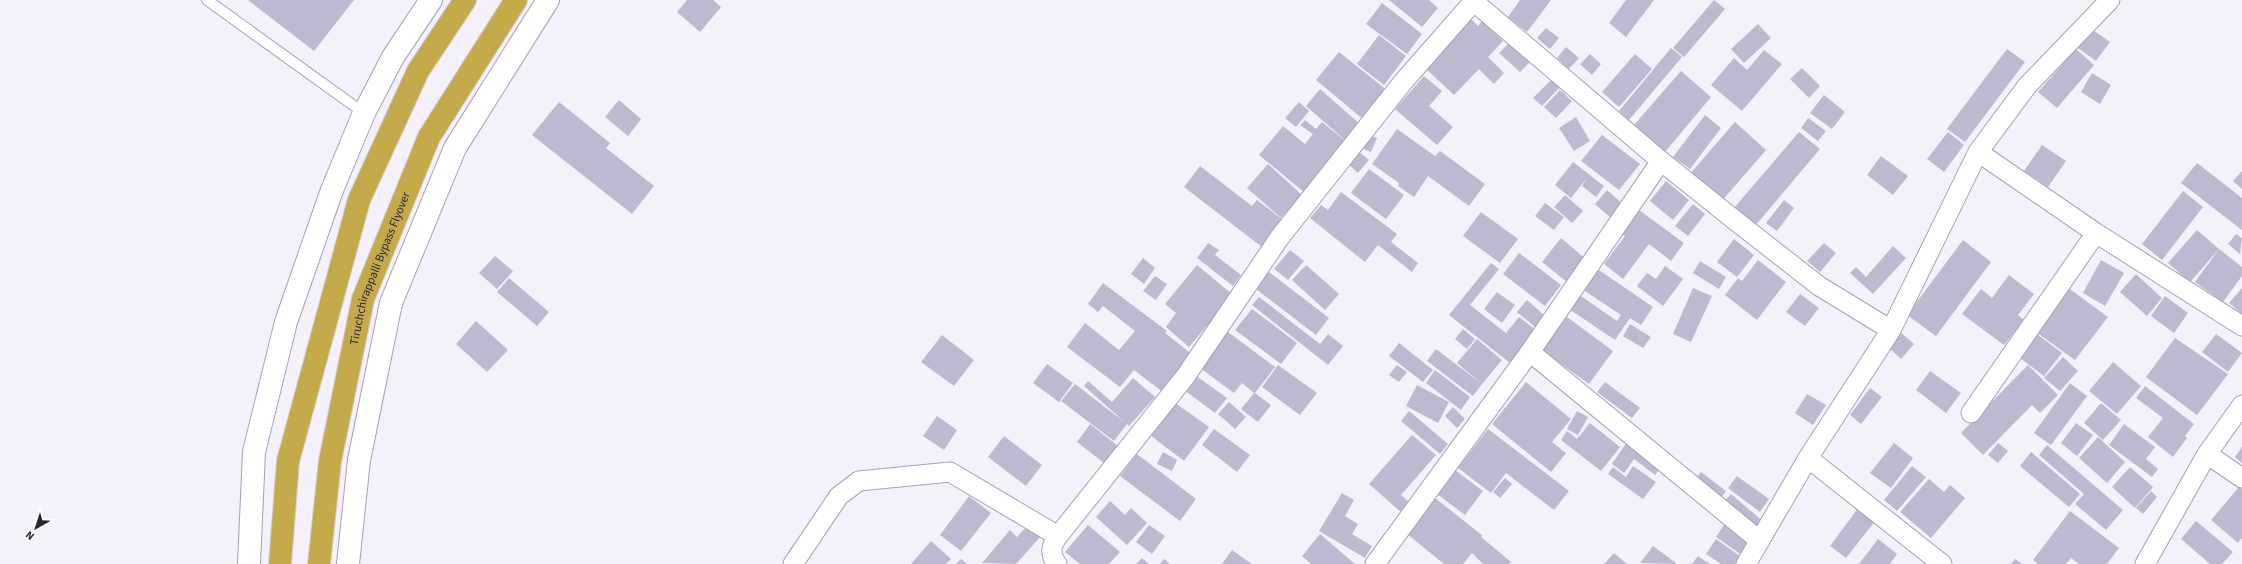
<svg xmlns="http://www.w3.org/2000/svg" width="2242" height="564" font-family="'Source Sans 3',sans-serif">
	<rect width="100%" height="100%" fill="#f4f1fb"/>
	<!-- building -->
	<path fill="#bfb8d1" d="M248,0H354L314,51Z
		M687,0H713L721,7L700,32L677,12Z
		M1389,0H1429L1438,8L1422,27Z
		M1520,0H1551L1527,32L1508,17Z
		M1626,0H1654L1626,37L1609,23Z
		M1714,0L1725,9L1684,57L1673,48Z
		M1382,3L1422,34L1407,54L1366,24Z
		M1471,19L1478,26L1482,21L1503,41L1488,57L1504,73L1494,84L1479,69L1454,95L1425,68Z
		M1758,24L1771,38L1744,63L1731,49Z
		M2087,26L2110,42L2096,61L2074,45Z
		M1546,28L1559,38L1550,49L1537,38Z
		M1379,35L1406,56L1384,85L1357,64Z
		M1509,43L1530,62L1520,72L1499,53Z
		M1566,47L1579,58L1569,69L1557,58Z
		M1671,48L1682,57L1629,120L1619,111Z
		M2007,49L2025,62L1965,142L1947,129Z
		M2076,49L2094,65L2057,108L2038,92Z
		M1764,50L1782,64L1742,111L1711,85L1734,58L1747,70Z
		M1339,52L1388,91L1364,120L1316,80Z
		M1590,54L1601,64L1592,75L1580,64Z
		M1635,54L1652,69L1619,107L1602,92Z
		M1802,68L1820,86L1809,98L1790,79Z
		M1681,71L1711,97L1665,152L1634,125Z
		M2092,73L2111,85L2100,104L2081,92Z
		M1424,76L1442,91L1429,106L1453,127L1437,145L1395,109Z
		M1551,80L1559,88L1542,106L1533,98Z
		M1320,89L1361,125L1346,141L1306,106Z
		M1560,90L1572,101L1556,118L1544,107Z
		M1824,95L1845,112L1832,129L1810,113Z
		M619,100L641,119L628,136L605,117Z
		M559,102L610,143L606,148L654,186L632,214L532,135Z
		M1299,102L1309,111L1296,127L1285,118Z
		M1705,115L1721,128L1690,169L1673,157Z
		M1576,117L1590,141L1574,151L1559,128Z
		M1808,118L1826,131L1818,141L1801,128Z
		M1305,120L1316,129L1322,122L1348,143L1305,193L1259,155L1283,126L1305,144L1313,134L1300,125Z
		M1735,122L1766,150L1721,202L1689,175Z
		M1397,129L1435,156L1440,151L1485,184L1469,206L1428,176L1414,197L1398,186L1399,183L1372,164Z
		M1799,132L1820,149L1755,226L1734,208Z
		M1948,132L1964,145L1944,172L1927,159Z
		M1367,134L1377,138L1371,152L1361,148Z
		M1602,135L1640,164L1619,190L1581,161Z
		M2042,145L2066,161L2048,187L2024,171Z
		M1358,151L1369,160L1358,173L1347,163Z
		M1881,156L1908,176L1893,195L1867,175Z
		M1573,162L1604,186L1596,197L1582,186L1587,178L1571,198L1555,185Z
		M2197,163L2242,198V230L2181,183Z
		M1268,164L1302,195L1281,218L1247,188Z
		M1200,166L1252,206L1257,200L1283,220L1262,247L1184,187Z
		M1369,169L1404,195L1386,219L1351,193Z
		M2242,171V189L2233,181Z
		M1666,181L1689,200L1673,220L1650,201Z
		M1607,190L1624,205L1612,219L1595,204Z
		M2183,191L2203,207L2162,260L2142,244Z
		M1341,192L1397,234L1391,242L1418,263L1412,272L1378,245L1365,262L1310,218L1321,205L1328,210Z
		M1565,195L1583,211L1572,223L1554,207Z
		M1784,200L1794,208L1777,231L1766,223Z
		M1545,203L1564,217L1554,230L1535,216Z
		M1693,204L1705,214L1688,236L1675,226Z
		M1635,207L1684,243L1671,261L1649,244L1623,279L1604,264L1625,236L1618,231Z
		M1481,212L1518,239L1500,263L1463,236Z
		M2197,230L2219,249L2190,282L2168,263Z
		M2236,234L2242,238L2240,254L2228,244Z
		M1561,238L1587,260L1568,283L1542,262Z
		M1734,239L1754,255L1737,277L1717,262Z
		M1963,240L1991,262L1936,336L1907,315Z
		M1208,243L1219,250L1215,255L1241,275L1233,286L1197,258Z
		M1824,243L1836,253L1820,272L1807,261Z
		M1893,246L1906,258L1873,294L1850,273L1856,267L1866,277Z
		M2219,249L2242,267V276L2223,302L2195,282Z
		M1290,250L1304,261L1288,280L1274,269Z
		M1519,253L1561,285L1545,306L1503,274Z
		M495,256L513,271L497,289L479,273Z
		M1143,258L1155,268L1144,284L1131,274Z
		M1758,260L1786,282L1757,320L1725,295L1738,278L1742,281Z
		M2101,260L2124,273L2105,306L2083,293Z
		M1700,261L1726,277L1719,289L1693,273Z
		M1491,263L1499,269L1470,305L1506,333L1519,317L1536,330L1510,363L1449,315Z
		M1197,265L1233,295L1189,347L1166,327L1176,313L1165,304Z
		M1306,265L1339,294L1325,310L1292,280Z
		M1665,266L1683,279L1663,306L1637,286L1647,273L1656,279Z
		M1596,268L1653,307L1641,325L1630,318L1615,340L1569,309L1578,294L1617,321L1621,315L1582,289Z
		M1269,272L1329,318L1316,335L1256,289Z
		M2136,274L2162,298L2147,316L2120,292Z
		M2009,275L2034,294L2018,315L2024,320L2004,345L1962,314L1981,289L1992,298Z
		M1155,276L1167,284L1156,300L1143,291Z
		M509,278L549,312L537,326L497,292Z
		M1103,283L1167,331L1165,333L1193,355L1164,393L1134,370L1120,387L1067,347L1085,323L1119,350L1135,331L1103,306L1098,312L1088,304Z
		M2067,287L2108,317L2075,360L2036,332Z
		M1693,288L1712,296L1691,342L1673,334Z
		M2242,288V314L2229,303Z
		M1497,292L1515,305L1502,323L1484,309Z
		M1800,294L1819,308L1805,326L1786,312Z
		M2165,296L2188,313L2174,333L2151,316Z
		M1259,297L1320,344L1328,334L1343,346L1328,365L1252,305Z
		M1527,300L1544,315L1535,327L1517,312Z
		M1252,309L1297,343L1281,364L1235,330Z
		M1567,317L1613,351L1589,384L1542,350Z
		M476,321L508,350L487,372L456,344Z
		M1630,324L1651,337L1643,348L1623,336Z
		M1463,329L1475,339L1467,349L1455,339Z
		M1228,332L1275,367L1255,393L1271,405L1258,422L1241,409L1254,393L1242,383L1234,393L1200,368Z
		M1900,332L1914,344L1901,359L1888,347Z
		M2037,334L2062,353L2044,376L2019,357Z
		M2216,334L2242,353L2228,372L2202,352Z
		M942,335L974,360L954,386L921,362Z
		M2175,338L2228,374L2197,415L2146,377Z
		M1477,339L1502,360L1482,384L1457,363Z
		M1399,343L1433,370L1423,382L1389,356Z
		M1436,349L1482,384L1473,396L1427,361Z
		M2063,357L2078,371L2060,391L2044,378Z
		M2113,362L2141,386L2117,414L2089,391Z
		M1047,364L1073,383L1059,402L1033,383Z
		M1278,365L1317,393L1300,415L1262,387Z
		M1397,365L1407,372L1399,382L1389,375Z
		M2028,365L2058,395L2040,413L2032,405L1983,455L1961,433Z
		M1435,370L1470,397L1461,410L1426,383Z
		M1930,371L1961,393L1946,413L1916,390Z
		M1195,375L1227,398L1215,413L1184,390Z
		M1133,378L1155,397L1129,426L1084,386L1088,381L1112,402Z
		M1526,382L1571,419L1552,442L1566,453L1551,472L1492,424Z
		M1605,382L1640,408L1632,418L1597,392Z
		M2070,383L2087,396L2051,445L2034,433Z
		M1075,384L1127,424L1114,441L1061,401Z
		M1417,385L1449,402L1438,423L1406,406Z
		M2145,386L2194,424L2185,436L2187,438L2173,457L2148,437L2163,418L2136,398Z
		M1870,388L1882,397L1861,424L1850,415Z
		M1807,394L1826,405L1813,425L1795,413Z
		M1174,402L1209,427L1184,461L1150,435Z
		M1229,402L1246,417L1235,429L1218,414Z
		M2101,403L2121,420L2103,440L2084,423Z
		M1453,407L1465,419L1457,428L1445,416Z
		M1409,411L1448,444L1440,454L1401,421Z
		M1577,411L1588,417L1578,435L1567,429Z
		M937,416L957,430L944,450L923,436Z
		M1590,423L1620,447L1601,471L1561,440L1567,431L1577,439Z
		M2076,423L2093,435L2077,456L2061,443Z
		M1090,424L1118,446L1104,463L1077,442Z
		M2124,424L2155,447L2146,459L2158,469L2152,477L2109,445Z
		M1214,429L1250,455L1237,472L1202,445Z
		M1488,429L1569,491L1554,510L1506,473L1491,493L1458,468Z
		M1412,435L1436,455L1401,495L1410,503L1401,512L1369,484Z
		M1004,436L1042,465L1026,486L988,457Z
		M2098,437L2125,462L2107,483L2079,458Z
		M1627,442L1661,467L1655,475L1634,459L1624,473L1612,464Z
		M1894,443L1913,458L1891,488L1870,473Z
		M1998,443L2008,451L1998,463L1988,455Z
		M2047,445L2123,510L2106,530L2075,504L2084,494L2039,455Z
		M2242,447V463L2235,457Z
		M1163,452L1177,460L1172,471L1157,464Z
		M2031,452L2080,494L2069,507L2020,466Z
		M1137,454L1196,499L1180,521L1120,476Z
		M1633,466L1656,482L1643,499L1608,474L1613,467L1626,477Z
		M1912,466L1926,477L1897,511L1884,500Z
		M1451,467L1483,491L1465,515L1433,491Z
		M2130,467L2153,487L2135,508L2112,487Z
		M1701,472L1726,491L1718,502L1693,483Z
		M1737,476L1769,499L1760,512L1728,488Z
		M1505,478L1512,484L1500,498L1493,492Z
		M1929,479L1944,492L1950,485L1965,498L1931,538L1900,512Z
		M2239,487L2242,489V538L2238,543L2211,520Z
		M2151,491L2157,497L2143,514L2136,508Z
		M1342,493L1354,500L1345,516L1358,524L1352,534L1372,546L1365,558L1319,531Z
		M1430,494L1483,536L1481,537L1511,562L1509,564H1483L1472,553L1463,564H1444L1401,529Z
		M1731,494L1765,523L1755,534L1721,505Z
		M969,496L991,513L961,551L940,535Z
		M1110,501L1125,515L1131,508L1147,523L1127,545L1096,517Z
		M1859,507L1876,520L1846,558L1830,546Z
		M2070,511L2119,548L2107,564H2079L2071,558L2066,564H2038L2033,560Z
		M1727,520L1755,538L1743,556L1716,537Z
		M2196,521L2233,552L2222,564H2210L2181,539Z
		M1029,524L1042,535L1016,564L982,563L1010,530L1017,537Z
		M1088,525L1120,552L1109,564H1080L1065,552Z
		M1149,525L1165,536L1152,554L1136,542Z
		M1320,534L1355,564H1311L1302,556Z
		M1716,539L1740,556L1735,564H1721L1706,554Z
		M1878,539L1897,554L1890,564H1859Z
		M931,541L951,559L946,564H911Z
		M1653,546L1676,563L1675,564L1640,563Z
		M1232,550L1252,564H1222Z
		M1614,553L1627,564H1604Z
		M1698,556L1710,564H1692Z
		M1142,558L1149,564H1136Z
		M961,559L967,564H956Z
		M1164,559L1170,564H1160Z
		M2015,559L2022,564H2011Z"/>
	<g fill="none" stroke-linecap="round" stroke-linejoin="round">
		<defs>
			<path id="service" d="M207,0L364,113"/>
			<path id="minor" d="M1472,0L1661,161L1732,218L1819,286L1891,330L1978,152L2027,86L2110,0
				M1978,152L2096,233L2242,326
				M1530,352L1760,541
				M1971,413L2096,233
				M2207,454L2242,478
				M1808,458L1942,564
				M793,564L839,496L859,481L950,472L1058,536
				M1057,564C1049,554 1051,546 1058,536L1185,377L1280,237L1403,82L1474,1
				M1375,564L1530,352L1661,161
				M1746,564L1808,458L1891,330
				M2145,564L2207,454L2242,405"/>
			<path id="tertiary" d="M249,564L254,452L286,322L332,190L364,113L393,57L431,0
				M348,564L359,460L391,303L455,148L548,0"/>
			<g id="trunk">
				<path d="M280,564L288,461L359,200L418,71L465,0"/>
				<path id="s1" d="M319,564L330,461L363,299L429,137L516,0"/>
			</g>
		</defs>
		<!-- service casing -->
		<use href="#service" stroke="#a69fb8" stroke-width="12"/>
		<!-- minor casing -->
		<use href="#minor" stroke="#a69fb8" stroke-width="21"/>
		<!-- tertiary casing -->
		<use href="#tertiary" stroke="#a69fb8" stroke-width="24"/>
		<!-- trunk casing -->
		<use href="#trunk" stroke="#d0cfd1" stroke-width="24"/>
		<!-- service -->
		<use href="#service" stroke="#fff" stroke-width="10"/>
		<!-- minor -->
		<use href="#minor" stroke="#fff" stroke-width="19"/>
		<!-- tertiary -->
		<use href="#tertiary" stroke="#fff" stroke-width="22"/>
		<!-- trunk -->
		<use href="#trunk" stroke="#c4aa4a" stroke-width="22"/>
	</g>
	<g text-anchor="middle" stroke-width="3" stroke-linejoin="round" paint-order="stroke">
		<!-- street labels -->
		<g font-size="12" fill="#28252f" stroke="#fff">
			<text dy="4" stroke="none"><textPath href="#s1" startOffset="303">Tiruchchirappalli Bypass Flyover</textPath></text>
		</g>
	</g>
	<!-- north arrow -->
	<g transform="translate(36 528) rotate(219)" stroke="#ffffff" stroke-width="3" paint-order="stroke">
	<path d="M0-3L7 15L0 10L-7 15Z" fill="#28252f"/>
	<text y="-6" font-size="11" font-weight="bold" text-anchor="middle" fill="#28252f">N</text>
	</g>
</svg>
